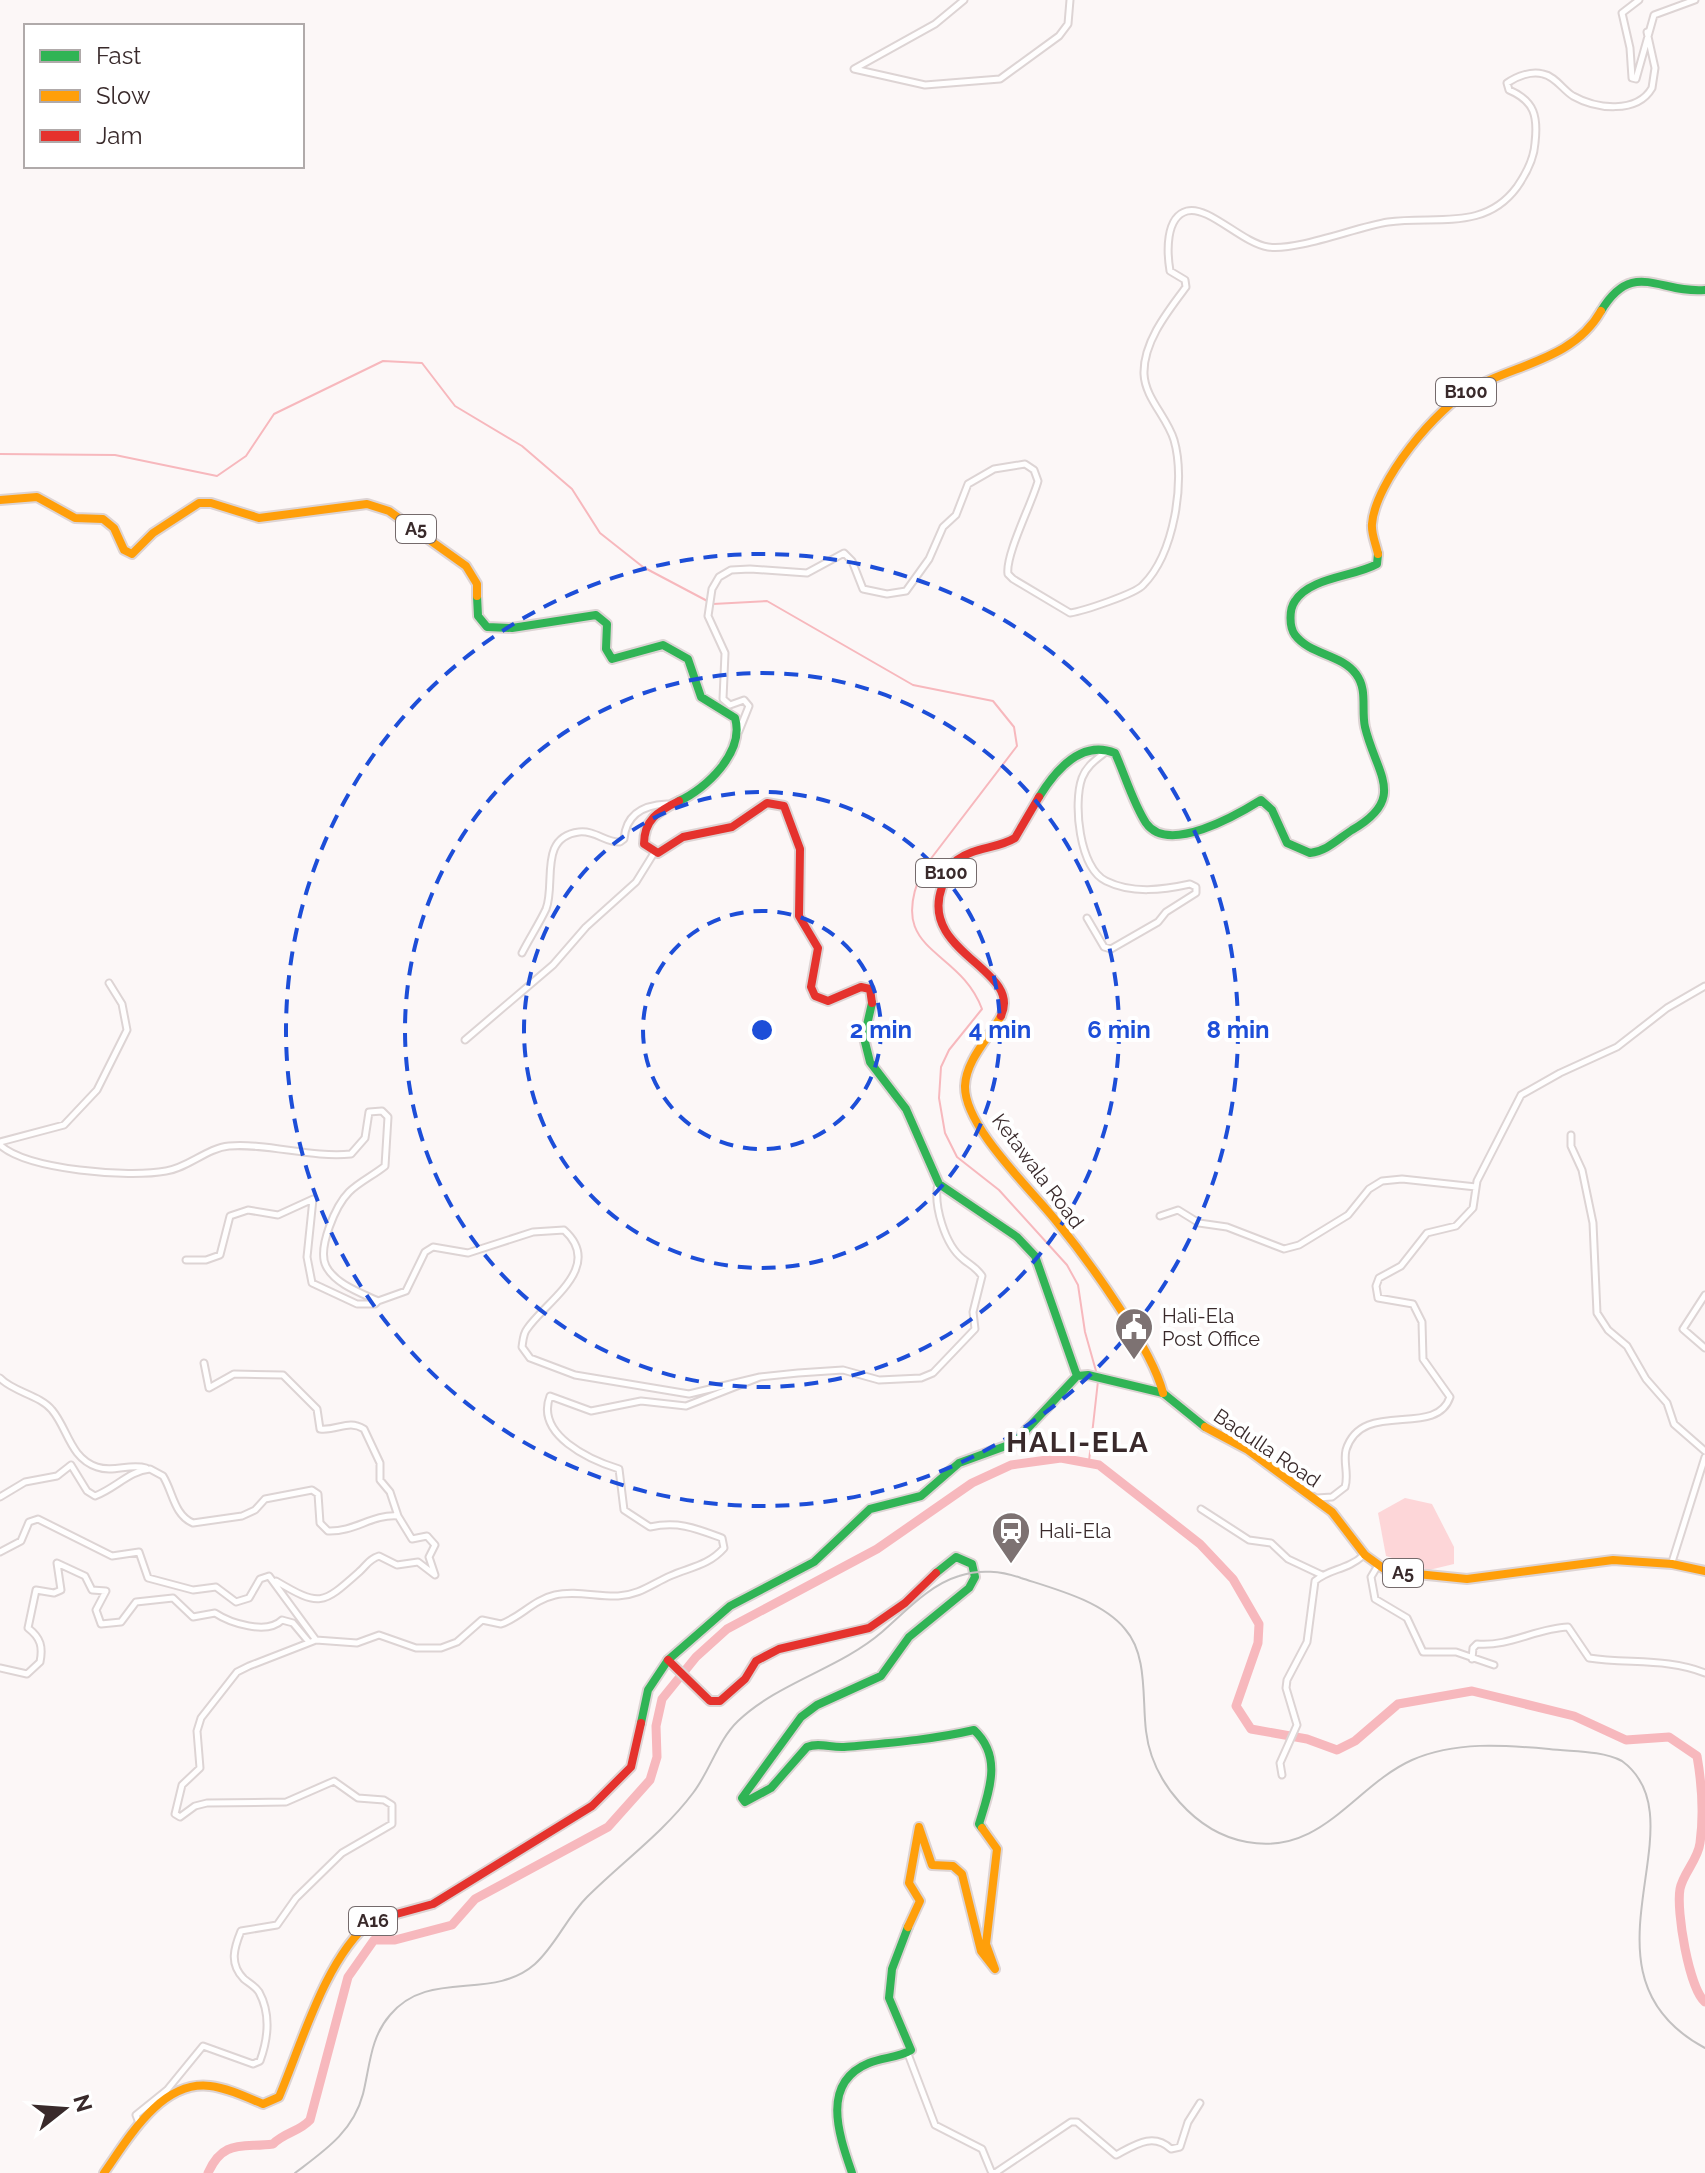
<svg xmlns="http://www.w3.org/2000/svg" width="1705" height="2173" font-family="Raleway,sans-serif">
	<rect width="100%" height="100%" fill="#fcf7f7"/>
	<!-- green -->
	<path fill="#fdd6d8" d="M1405,1498L1432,1504L1454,1547V1564L1429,1570L1386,1556L1378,1513Z"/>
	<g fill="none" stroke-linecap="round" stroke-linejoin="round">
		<!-- stream -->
		<path stroke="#f7b8bd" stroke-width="2" d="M0,454L115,455L217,476L246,456L274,414L383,361L422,363L455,406L522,446L572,489L600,533L643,567L713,604L767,601L913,685L993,701L1014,727L1017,746L923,869C884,954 959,946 982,1009L949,1050L941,1067L939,1098L945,1133L957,1157L999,1190L1067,1265L1078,1285L1085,1332L1096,1371
			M1089,1461L1098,1381"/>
		<!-- river -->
		<path stroke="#f7b8bd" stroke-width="9" d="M208,2173C223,2139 242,2148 273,2144C285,2132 299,2132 310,2120L348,1977L374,1940H395L452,1925L475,1899L608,1827L650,1780L657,1757L656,1726L662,1699L696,1657L727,1629L877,1549L972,1483L1011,1465L1061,1458L1099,1465L1200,1544L1233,1579L1259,1624L1258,1643L1236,1706L1251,1729L1307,1739L1337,1750L1355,1741L1398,1704L1472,1691L1574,1716L1626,1740L1669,1737L1697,1756C1702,1785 1704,1814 1700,1843C1698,1860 1683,1873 1680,1889C1676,1911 1689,1988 1705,2002"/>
		<defs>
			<path id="street" d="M964,0L935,24L854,69L925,85L1000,79L1059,36L1068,24L1070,0
				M1639,0L1622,13L1630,48L1632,78L1636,79L1654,15L1695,0
				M739,731L749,706L744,700L730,705L723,699L725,653L708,616L712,589L719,577L731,570L750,569L807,573L844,553L852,561L863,589L887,594L906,591L929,559L943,527L956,515L968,484L994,469L1025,464L1034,470L1038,481C1033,501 1005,555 1008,574L1013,579L1070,613C1083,611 1135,594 1143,585C1174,554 1186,481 1174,440C1167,417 1145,398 1144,374C1143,342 1168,311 1186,287L1185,280L1170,271C1167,253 1165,217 1187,211C1208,205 1242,243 1268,247C1298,251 1356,227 1388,222C1435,215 1484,232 1517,187C1526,174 1534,160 1535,143C1538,117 1535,101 1509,90L1507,83C1517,76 1531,71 1543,74C1555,76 1563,90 1573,96C1596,109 1637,114 1652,88L1655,68L1647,32
				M1087,918L1104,947L1111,949L1158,922L1166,912L1196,893V887L1190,884C1163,890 1132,894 1106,881C1079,868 1073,803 1082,778C1087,765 1097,759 1107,751
				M522,953C529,939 539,924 546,909C556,884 538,837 579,832C595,830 606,843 620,842L624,839C626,814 644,805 667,804
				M465,1040L553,965L586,927L636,882L654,853
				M1571,1135V1146L1582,1170L1593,1223L1597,1313L1608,1330L1627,1346L1646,1379L1667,1403L1674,1424L1705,1451
				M0,1142L64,1125L97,1090L127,1030L122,1004L109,983
				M0,1145C28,1170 129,1178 166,1171C188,1168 207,1148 229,1146C269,1143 311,1158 351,1154L365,1138L369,1112L382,1111L388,1117L385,1166C374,1175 359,1182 349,1192C336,1205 317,1248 326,1266C335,1284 361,1293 378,1301L406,1291L425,1252L433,1247L468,1253L533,1232L564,1230C605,1267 546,1301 527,1329C523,1334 523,1341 522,1347L530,1358L575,1375L689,1394L760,1377L798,1373L843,1370L879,1380L921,1378L933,1373L975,1329L973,1312L982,1276C976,1267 970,1265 963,1259C945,1245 933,1205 938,1183
				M1160,1216L1178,1210L1199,1223L1227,1227L1284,1249L1299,1245L1348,1215L1369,1189L1382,1181L1402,1179L1476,1187
				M186,1260H206L220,1255L230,1216L248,1210L278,1215L313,1199L307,1257L312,1283L357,1304H375L378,1301
				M1705,1295L1683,1329L1705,1348
				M204,1363L209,1388L234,1374L283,1375L317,1409L320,1429C338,1431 348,1419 364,1429L380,1463V1480L390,1492L398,1516
				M0,1378C13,1392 40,1395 52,1410C68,1429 70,1458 97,1467C113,1473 130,1463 146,1468
				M0,1497L25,1482L57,1476L71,1465L87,1491L95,1496C116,1488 129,1471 150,1469L163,1476C173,1492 174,1515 193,1523L242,1516L255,1510L265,1499L312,1490L318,1494L320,1523L328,1531C355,1532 372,1514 398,1516L412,1539L427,1536L435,1545L429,1557L435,1575L418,1562L397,1565L379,1556C369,1559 367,1565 359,1572C322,1605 320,1607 276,1581
				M1317,1498L1332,1497L1345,1487C1349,1475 1343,1462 1346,1450C1362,1398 1436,1439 1450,1397L1423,1359L1422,1322L1413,1304L1378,1298L1376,1286L1379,1278L1401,1266L1427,1233L1456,1226L1473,1208L1477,1181L1521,1095L1560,1073L1617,1047L1667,1008L1705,986
				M1201,1509L1249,1540L1271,1543L1288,1559L1322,1575
				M0,1552L21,1541L29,1522L38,1519L112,1556L139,1552L148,1578L193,1590L216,1587L236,1602L249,1598L260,1579L269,1576L316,1640
				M1672,1562L1705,1457
				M1377,1567L1371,1577L1375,1599L1407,1618L1423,1652H1456L1494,1665
				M1472,1659L1473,1648L1477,1644C1509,1647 1537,1628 1568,1627L1589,1658C1628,1664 1668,1658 1705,1673
				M0,1668L27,1674L40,1662C43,1647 41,1638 28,1628L36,1590L54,1593L61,1590L57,1563L85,1576L92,1590L106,1591L96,1610L101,1624L121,1622L136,1602L173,1598L193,1617L215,1613C230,1623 267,1635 282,1620L293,1623L308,1641
				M1282,1775L1280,1763L1297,1725L1286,1688L1287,1680L1307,1642L1315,1581C1330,1568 1346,1571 1364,1555
				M908,2054L935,2125L982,2149L991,2171L995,2173L1071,2122H1077L1116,2155C1135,2145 1153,2132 1171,2149L1180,2147L1188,2122L1200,2103
				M139,2123L136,2115L167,2090L203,2046L253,2064L260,2061C268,2039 271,2014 259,1992C255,1986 249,1983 244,1979C229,1964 234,1948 241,1931L277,1925L296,1898L342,1853L392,1824V1805L384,1800L358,1798L334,1781L286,1802L207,1803L195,1806L180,1817L175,1814L182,1785L200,1768L197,1731L201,1718L237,1672L249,1666L316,1640L357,1643L379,1635L416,1648H441L457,1642L482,1620L501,1624C521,1617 533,1600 555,1595C575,1590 598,1597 618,1596C639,1595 652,1584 670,1576C690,1567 708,1566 724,1548L722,1538C695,1528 678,1521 650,1527L624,1510L619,1469C590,1460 535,1435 550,1396L591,1411L641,1401L686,1406L760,1377"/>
			<path id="fast" d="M1601,311C1633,258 1659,294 1705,290
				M477,596L478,616L487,627L512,628L596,615L607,624L606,649L612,659L663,645L688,659L701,697L735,718C745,752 706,789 679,801
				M1039,797C1055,771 1081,739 1115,753C1125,775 1133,803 1146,823C1168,855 1237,815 1261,800L1272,810L1287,843L1310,853C1327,851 1338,839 1352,830C1408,798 1376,774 1365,727C1361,709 1368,690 1356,674C1341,654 1310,655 1295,635C1289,627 1289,609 1295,601C1310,577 1354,577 1377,564L1378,554
				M872,1003L864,1038L870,1062L906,1109L939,1184L1017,1237L1035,1256L1077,1376
				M936,1573L956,1557L972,1564L975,1577L969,1588L909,1637L881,1676L817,1705L801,1717L742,1798L745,1802L771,1788L807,1747C819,1742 831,1748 844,1747C888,1743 931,1740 974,1730C1003,1757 989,1791 979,1824L982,1828
				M641,1723L648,1690L668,1660L730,1606L814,1562L870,1509L921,1496L959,1463L1014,1443L1077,1376L1088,1375L1163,1393L1205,1427
				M852,2173C839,2135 820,2083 869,2063C883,2057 898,2058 911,2050L889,1998L892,1969L908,1927"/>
			<path id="slow" d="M0,500L37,497L75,518L103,519L114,528L124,550L132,554L153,533L199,503H211L259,518L367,504L389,511L466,566L477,584V596
				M1378,554C1376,544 1371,534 1372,524C1375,482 1437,407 1473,388C1517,364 1574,359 1601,311
				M1001,1016C989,1038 966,1060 965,1086C964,1127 1032,1190 1057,1222C1088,1260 1152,1348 1163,1393
				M1205,1427L1248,1450L1332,1512L1365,1555L1387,1571L1467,1579L1613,1560L1672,1564L1705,1571
				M908,1927L920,1901L909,1883L919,1827L932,1865L953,1866L962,1874L981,1951L995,1969L986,1944L997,1849L982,1828
				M104,2173C128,2139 161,2080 210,2086C228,2088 246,2097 263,2104L279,2097C302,2043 325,1959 371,1921"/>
			<path id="jam" d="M679,801C658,811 644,820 644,844L658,853L683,837L732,827L767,803L784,806L800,849L799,916L818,948L811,987L815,996L828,1001L861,987L870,989L872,1003
				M1001,1016C1023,969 918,953 942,887C945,877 948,867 957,860C974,847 997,849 1015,838L1039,797
				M668,1660L710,1701H720L745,1679L756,1661L779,1649L869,1628L905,1603L936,1573
				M371,1921L433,1904L592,1806L631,1767L641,1723"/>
		</defs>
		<!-- street casing -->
		<use href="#street" stroke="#ddd4d4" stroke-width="9"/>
		<!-- fast casing -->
		<use href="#fast" stroke="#ddd4d4" stroke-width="12"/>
		<!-- slow casing -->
		<use href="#slow" stroke="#ddd4d4" stroke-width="12"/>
		<!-- jam casing -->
		<use href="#jam" stroke="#ddd4d4" stroke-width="12"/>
		<!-- street -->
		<use href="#street" stroke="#fffefe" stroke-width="5"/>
		<!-- fast -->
		<use href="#fast" stroke="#30b455" stroke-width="8"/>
		<!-- slow -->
		<use href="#slow" stroke="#ff9f0a" stroke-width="8"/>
		<!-- jam -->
		<use href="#jam" stroke="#e5322d" stroke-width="8"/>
		<!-- rail -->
		<path stroke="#c3c1c1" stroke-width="2" d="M295,2173C324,2151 353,2132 363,2094C370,2066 370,2038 390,2015C429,1968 492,2002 535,1964C556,1945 567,1917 587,1897C622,1862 663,1833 693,1793C710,1771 718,1740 738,1721C779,1682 839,1669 882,1632C905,1612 929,1585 959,1576C979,1569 1002,1571 1021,1578C1055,1589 1102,1601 1125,1629C1148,1655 1142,1699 1146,1731C1152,1782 1196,1833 1247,1842C1322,1856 1354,1786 1412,1760C1455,1741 1504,1745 1549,1749C1572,1752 1600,1750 1622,1761C1705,1822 1566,1974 1705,2048"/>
	</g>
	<!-- distance rings -->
	<g fill="none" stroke="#1d4ed8" stroke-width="4" stroke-dasharray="14 10">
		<circle cx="762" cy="1030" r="119"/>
		<circle cx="762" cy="1030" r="238"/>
		<circle cx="762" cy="1030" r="357"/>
		<circle cx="762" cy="1030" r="476"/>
	</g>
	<!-- icons -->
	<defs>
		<symbol id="civic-pin" viewBox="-11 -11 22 30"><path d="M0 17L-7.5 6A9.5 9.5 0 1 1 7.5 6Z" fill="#7d7272" stroke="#fff"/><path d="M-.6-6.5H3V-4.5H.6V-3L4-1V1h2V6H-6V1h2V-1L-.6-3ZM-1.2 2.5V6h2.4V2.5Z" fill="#fff"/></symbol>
		<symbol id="station-pin" viewBox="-11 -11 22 30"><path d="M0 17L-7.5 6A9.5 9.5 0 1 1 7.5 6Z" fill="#7d7272" stroke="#fff"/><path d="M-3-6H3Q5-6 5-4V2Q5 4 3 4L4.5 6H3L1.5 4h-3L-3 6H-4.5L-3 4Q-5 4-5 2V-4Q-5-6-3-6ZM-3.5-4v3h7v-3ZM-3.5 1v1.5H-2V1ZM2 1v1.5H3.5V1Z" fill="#fff"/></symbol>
	</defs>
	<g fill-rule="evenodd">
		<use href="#civic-pin" x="1112" y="1305" width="44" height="60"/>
		<use href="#station-pin" x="989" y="1509" width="44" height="60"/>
	</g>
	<g text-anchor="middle" stroke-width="8" stroke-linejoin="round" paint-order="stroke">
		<!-- shield labels -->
		<g fill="#fff" stroke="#746a6b" stroke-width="2">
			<rect x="1436" y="378" width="60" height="28" rx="6"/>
			<rect x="396" y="515" width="40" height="28" rx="6"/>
			<rect x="916" y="859" width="60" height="28" rx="6"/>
			<rect x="1383" y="1559" width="40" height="28" rx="6"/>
			<rect x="349" y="1907" width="48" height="28" rx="6"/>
		</g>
		<g font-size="18" font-weight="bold" fill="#392a2b">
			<text x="1466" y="398">B100</text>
			<text x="416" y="535">A5</text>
			<text x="946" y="879">B100</text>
			<text x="1403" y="1579">A5</text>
			<text x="373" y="1927">A16</text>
		</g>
		<!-- street labels -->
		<g font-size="20" fill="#392a2b" stroke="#fff">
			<text transform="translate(1038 1171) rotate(53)" y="7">Ketawala Road</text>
			<text transform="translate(1267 1448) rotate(34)" y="7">Badulla Road</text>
		</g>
		<!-- poi labels -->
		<g font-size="20" fill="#392a2b" stroke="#fff" text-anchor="start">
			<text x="1162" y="1323">Hali-Ela<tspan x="1162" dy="23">Post Office</tspan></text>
			<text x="1039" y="1538">Hali-Ela</text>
		</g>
		<!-- district labels -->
		<g font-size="28" font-weight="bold" letter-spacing="2" fill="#392a2b" stroke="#fff">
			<text x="1078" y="1452">HALI-ELA</text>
		</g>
	</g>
	<circle cx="762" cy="1030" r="12" fill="#1d4ed8" stroke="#fff" stroke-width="4"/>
	<g font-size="24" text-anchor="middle" font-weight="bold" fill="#1d4ed8" stroke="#fff" stroke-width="8" stroke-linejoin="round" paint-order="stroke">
		<text x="881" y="1038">2 min</text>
		<text x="1000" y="1038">4 min</text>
		<text x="1119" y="1038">6 min</text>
		<text x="1238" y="1038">8 min</text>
	</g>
	<!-- legend -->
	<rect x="24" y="24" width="280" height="144" fill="#ffffff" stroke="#b0aaaa" stroke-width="2"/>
	<rect x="40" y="50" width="40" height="12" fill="#30b455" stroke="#b0aaaa" stroke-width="2"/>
	<text x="96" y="64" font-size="24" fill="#392a2b">Fast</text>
	<rect x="40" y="90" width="40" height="12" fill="#ff9f0a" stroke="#b0aaaa" stroke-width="2"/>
	<text x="96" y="104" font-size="24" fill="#392a2b">Slow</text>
	<rect x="40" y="130" width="40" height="12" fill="#e5322d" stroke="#b0aaaa" stroke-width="2"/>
	<text x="96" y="144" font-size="24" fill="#392a2b">Jam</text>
	<!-- north arrow -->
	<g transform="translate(64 2109) rotate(73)" stroke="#ffffff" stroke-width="6" paint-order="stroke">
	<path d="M0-6L14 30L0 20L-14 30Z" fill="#392a2b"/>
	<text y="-12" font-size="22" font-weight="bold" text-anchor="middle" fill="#392a2b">N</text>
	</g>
</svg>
